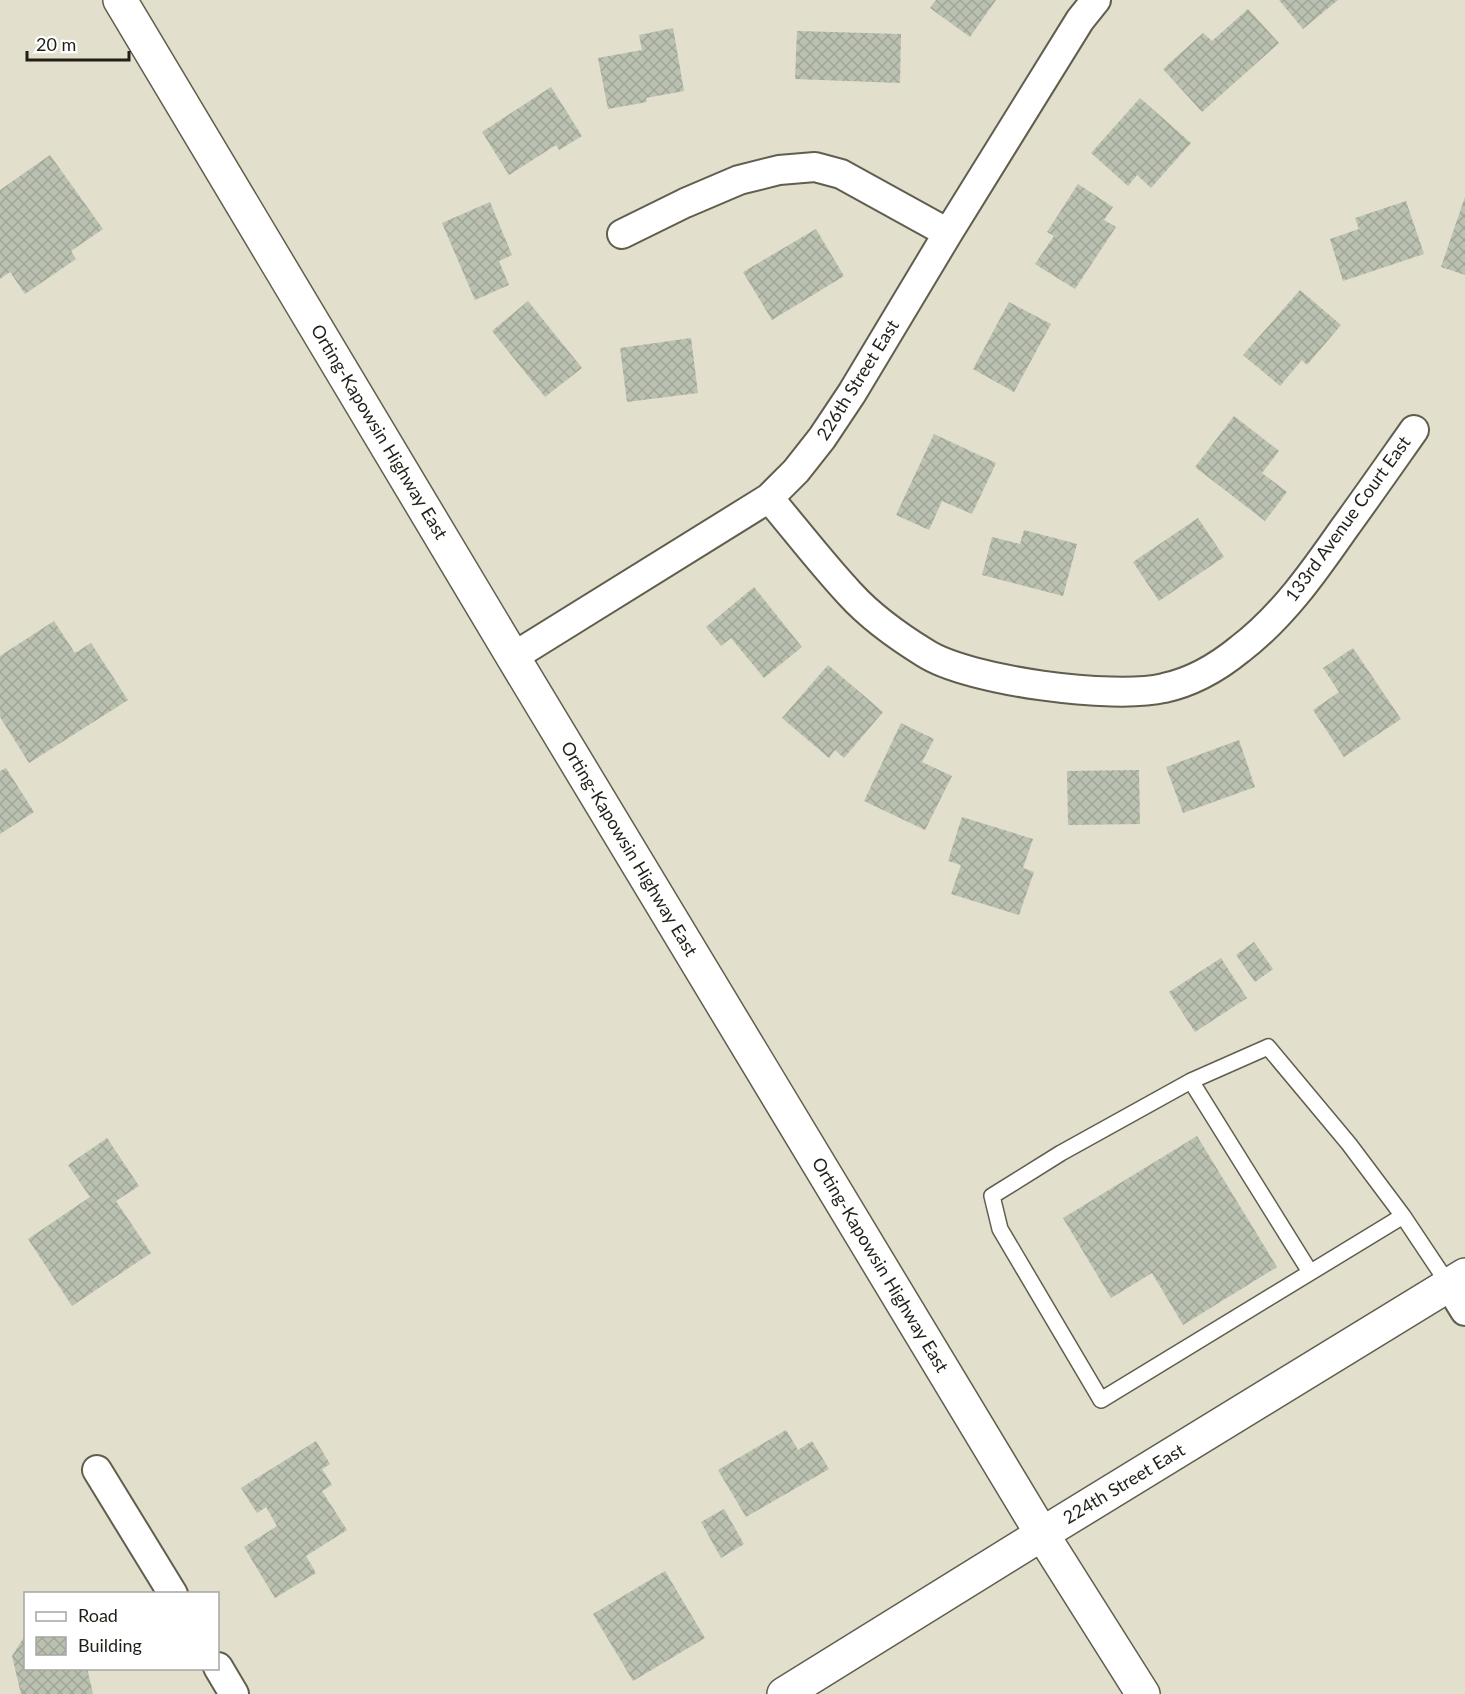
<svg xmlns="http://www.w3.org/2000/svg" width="1465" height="1694" font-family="Lato,sans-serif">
	<defs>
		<pattern id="building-cross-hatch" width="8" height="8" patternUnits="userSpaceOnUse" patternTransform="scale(1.5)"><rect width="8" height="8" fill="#bac1b0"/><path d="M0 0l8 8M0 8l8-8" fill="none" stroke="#a0a597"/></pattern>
	</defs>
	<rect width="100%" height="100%" fill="#e2dfcc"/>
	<!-- building -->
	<path fill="url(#building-cross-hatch)" d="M936,0H996L970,37L930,8Z
		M1279,0H1338L1303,29Z
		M1248,9L1279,43L1202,112L1163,69L1203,33L1212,41Z
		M673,28L684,91L646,98L647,102L608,109L598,58L642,50L639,35Z
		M797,31L901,34L900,83L795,79Z
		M551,87L582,136L559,150L556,145L509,175L482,132Z
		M1140,98L1191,143L1151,188L1137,175L1128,186L1091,153Z
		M50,155L103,229L71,251L76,259L25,294L10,272L0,279V190Z
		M1078,184L1113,207L1104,220L1116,227L1075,289L1035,264L1054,236L1047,232Z
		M1465,197V275L1441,267Z
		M1406,201L1424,254L1343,281L1330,239L1359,229L1355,218Z
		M490,202L512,255L499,261L509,285L475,300L442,223Z
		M816,229L844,276L772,320L743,272Z
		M1300,290L1341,325L1307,365L1302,360L1280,386L1243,355Z
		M528,301L582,368L545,397L492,331Z
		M1009,302L1051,324L1014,392L973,369Z
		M691,338L698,393L627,402L620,348Z
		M1234,416L1279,451L1262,473L1287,492L1265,521L1195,467Z
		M934,434L996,463L972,514L942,501L929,530L896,515Z
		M1198,518L1224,557L1159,601L1133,562Z
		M1024,530L1077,544L1063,596L982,575L992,537L1020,544Z
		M754,587L802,647L764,678L731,638L721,646L706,627Z
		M54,621L75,653L91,643L128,700L29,763L0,717V656Z
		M1353,648L1401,719L1344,757L1313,710L1339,692L1323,668Z
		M828,665L883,712L844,758L835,750L829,758L782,718Z
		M901,723L934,739L922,762L952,776L925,830L864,801Z
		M1239,740L1255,787L1183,813L1166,767Z
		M6,768L34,812L0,834V771Z
		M1139,770L1140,824L1068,825L1067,771Z
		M962,817L1033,839L1023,868L1034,872L1019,915L951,894L961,865L948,861Z
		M1254,942L1273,969L1255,982L1236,955Z
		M1221,958L1247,998L1195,1032L1169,992Z
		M1197,1136L1277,1267L1183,1325L1152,1273L1111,1298L1063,1218Z
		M107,1138L139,1186L116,1201L151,1253L72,1306L28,1239L90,1197L68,1165Z
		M786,1430L798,1450L812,1441L829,1469L746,1517L718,1470Z
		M316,1441L330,1464L322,1469L332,1485L322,1491L347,1530L306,1556L316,1573L275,1598L244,1547L277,1526L266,1507L257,1513L241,1488Z
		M724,1509L744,1544L721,1558L701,1522Z
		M665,1571L705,1638L633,1681L593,1614Z
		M26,1634V1668H87L93,1694H21L12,1656Z"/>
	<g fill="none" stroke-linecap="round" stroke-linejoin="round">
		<defs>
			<path id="service" d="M1191,1081L1310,1272
				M1403,1216L1101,1400L1000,1229L992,1196L1061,1153L1191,1081L1268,1047L1349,1144L1403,1216L1449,1285"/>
			<path id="minor" d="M622,234L685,203L739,180L779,170L815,167L841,174L948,233
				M769,498C796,530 822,564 850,594C871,617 899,637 925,653C968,681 1114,700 1164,688C1192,682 1218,667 1240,649C1282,617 1313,573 1343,530C1367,497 1390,464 1414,430
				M513,657L769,498L796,471L822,438L852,393L948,233L1080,20L1096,0
				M1449,1285L1465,1311
				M97,1470L173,1594
				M218,1667L234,1694"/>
			<path id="tertiary" d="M784,1694L1042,1534"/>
			<path id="secondary" d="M120,0L513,657L1042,1534L1143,1694
				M1042,1534L1465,1275"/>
		</defs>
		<!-- service casing -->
		<use href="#service" stroke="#615e4e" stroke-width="18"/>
		<!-- minor casing -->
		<use href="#minor" stroke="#615e4e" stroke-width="32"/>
		<!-- tertiary casing -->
		<use href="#tertiary" stroke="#615e4e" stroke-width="36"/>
		<!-- secondary casing -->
		<use href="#secondary" stroke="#615e4e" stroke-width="36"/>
		<!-- service -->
		<use href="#service" stroke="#fff" stroke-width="15"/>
		<!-- minor -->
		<use href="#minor" stroke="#fff" stroke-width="28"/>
		<!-- tertiary -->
		<use href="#tertiary" stroke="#fff" stroke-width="33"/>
		<!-- secondary -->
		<use href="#secondary" stroke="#fff" stroke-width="33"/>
	</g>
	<g text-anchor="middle" stroke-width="4.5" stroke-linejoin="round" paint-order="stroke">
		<!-- street labels -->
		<g font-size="18" fill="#201f18" stroke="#fff">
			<text transform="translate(858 380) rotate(-58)" y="6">226th Street East</text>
			<text transform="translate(379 432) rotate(59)" y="6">Orting-Kapowsin Highway East</text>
			<text transform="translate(1348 519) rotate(-54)" y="6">133rd Avenue Court East</text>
			<text transform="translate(629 849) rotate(59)" y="6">Orting-Kapowsin Highway East</text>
			<text transform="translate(880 1265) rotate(59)" y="6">Orting-Kapowsin Highway East</text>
			<text transform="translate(1124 1484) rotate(-31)" y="6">224th Street East</text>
		</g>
	</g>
	<!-- legend -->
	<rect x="24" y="1592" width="195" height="78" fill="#ffffff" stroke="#a6a5a3" stroke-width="1.5"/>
	<rect x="36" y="1612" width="30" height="9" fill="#ffffff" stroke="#a6a5a3" stroke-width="1.5"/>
	<text x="78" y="1622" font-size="18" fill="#201f18">Road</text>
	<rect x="36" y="1637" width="30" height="18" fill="url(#building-cross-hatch)" stroke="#a6a5a3" stroke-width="1.5"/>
	<text x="78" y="1652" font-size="18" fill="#201f18">Building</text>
	<!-- scale -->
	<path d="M27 51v9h102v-9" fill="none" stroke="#201f18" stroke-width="3"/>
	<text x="36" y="51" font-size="18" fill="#201f18" stroke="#ffffff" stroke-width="4.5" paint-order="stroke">20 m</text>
</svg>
